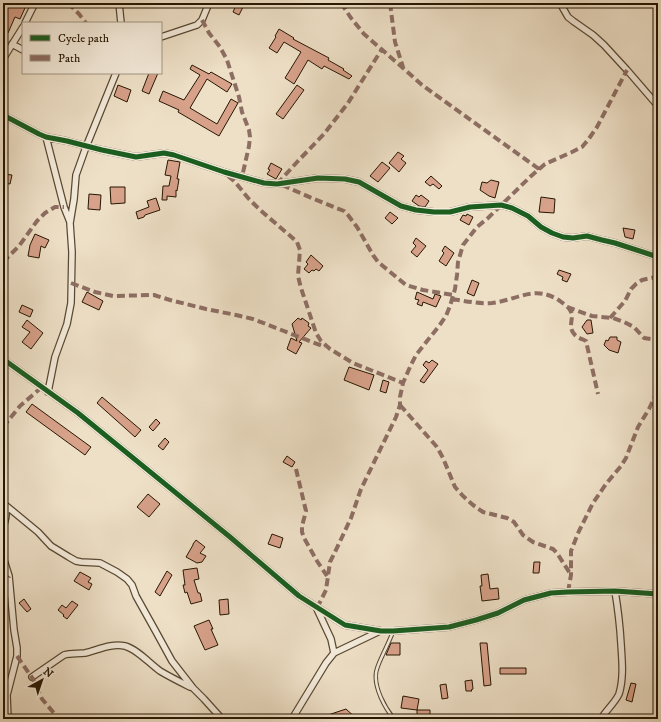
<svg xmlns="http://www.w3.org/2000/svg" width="661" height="722" font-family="'IM FELL DW Pica',serif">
	<rect width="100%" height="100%" fill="#eee0c7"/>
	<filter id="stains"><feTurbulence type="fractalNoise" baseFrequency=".005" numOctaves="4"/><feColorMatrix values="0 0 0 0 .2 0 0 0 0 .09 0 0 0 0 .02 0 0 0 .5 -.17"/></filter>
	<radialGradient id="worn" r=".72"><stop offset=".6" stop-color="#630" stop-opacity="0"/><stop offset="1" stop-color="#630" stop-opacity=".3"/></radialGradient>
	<!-- building -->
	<path fill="#d7a18a" stroke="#261702" d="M8,3L14,6L16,4L25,8L20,19L15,17L8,33L3,31V14Z
		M237,3H241L244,5L239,15L233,12Z
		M279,29L294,38L293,39L329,58L328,60L344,69L343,70L352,76L349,79L324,66L322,69L308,60L294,84L285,78L301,52L284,42L277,53L269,48L276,37L275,36Z
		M192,65L209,74L211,72L232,84L227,92L207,79L190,108L217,124L231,99L238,103L219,136L178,112L179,110L159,101L163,91L184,100L200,75L190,69Z
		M149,73H158L149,94L142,91Z
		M118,85L131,90L127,102L114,96Z
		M297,85L304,90L283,119L276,114Z
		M398,152L404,156L401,159L406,163L399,172L389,163Z
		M168,160L180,162L177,179H179L177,191L176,190V197L167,196V200H162L163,186H169L171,176L165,175Z
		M382,162L390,168L378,182L370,176Z
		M271,163L282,169L276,179L267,174L270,170L268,169Z
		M3,174L12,175L10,184L3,183Z
		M431,176L442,186L439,189L433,184L430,186L425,182Z
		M491,180L499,182L495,198L489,196L480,190L482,182L487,183Z
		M110,187H125V203L111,204Z
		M89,194L101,195L100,210L88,209Z
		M416,195L419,197L421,195L429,201L425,207L419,206L412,201Z
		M541,197L555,199L554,213L539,212Z
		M156,198L160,210L145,215L144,217L138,219L136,212L149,207L147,201Z
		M390,212L398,218L392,224L385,218Z
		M467,214L473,217L469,225L460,220L463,215L466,216Z
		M623,228L635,230L633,239L625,237Z
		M35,234L49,240L45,248L41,246L39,258L28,256L30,245Z
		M416,238L426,246L417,257L411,252L416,246L413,243Z
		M445,246L454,253L446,266L439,261L444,253L442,251Z
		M311,255L323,266L319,271L316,269L314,271L312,270L309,273L304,269L308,264L306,262Z
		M559,270L571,274L567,282L562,280L563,277L557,274Z
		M472,280L479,283L474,296L467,293Z
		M87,292L103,301L99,310L82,302Z
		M417,292L433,299L435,294L441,296L436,307L423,302L422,306L417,304L419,300L415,299Z
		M22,305L33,310L30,317L19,312Z
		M298,318L301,320L302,318L309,323L308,326L311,328L299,342L302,343L296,354L287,349L291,338L297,341L292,324Z
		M27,320L43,333L31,349L22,342L30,332L22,327Z
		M587,320H591L593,333L587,334L582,327Z
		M610,337H617V340L621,342L618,353L609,350L604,345L606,340L608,341Z
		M432,360L438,364L424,383L420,381L428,370L423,365L426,361L429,363Z
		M349,367L374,375L369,390L344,380Z
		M383,380L389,382L386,393L380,391Z
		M102,397L141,430L135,437L97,403Z
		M32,404L91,447L85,455L26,412Z
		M156,419L160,423L153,431L149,427Z
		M165,438L169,442L163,450L158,446Z
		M287,456L295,462L292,467L283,462Z
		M148,494L160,504L149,517L137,507Z
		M272,534L283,538L280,548L268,544Z
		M196,540L205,547L200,553L206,556L202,562L197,563L186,557L193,545V544Z
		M534,562H540L539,573H533Z
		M197,568L199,579L194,580L198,593H200L202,601L191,604L187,592L185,593L183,585H185L183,570Z
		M167,571L172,575L160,596L155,592Z
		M80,572L91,578L88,582L92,584L89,590L74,581Z
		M488,574L490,589L498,588L499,599L482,601L480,586H482L481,575Z
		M24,599L31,609L27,612L19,603Z
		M228,599L229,614L220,615L219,600Z
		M72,601L78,605L67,619L63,616L64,615L58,610L62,605L66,608Z
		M209,620L213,629H211L218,645L205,650L194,626Z
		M391,643H400V655H386Z
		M480,643H487L491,685L484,686Z
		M500,668H526V674H500Z
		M472,680L473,689L471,690L472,691H466L465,681Z
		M631,683L636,684L632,702L626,700Z
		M446,684L448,698L442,699L440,685Z
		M403,696L419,699L417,710L401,708Z
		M346,709L357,719H348L347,715L335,719H319V718Z
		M417,710H430V719H417Z"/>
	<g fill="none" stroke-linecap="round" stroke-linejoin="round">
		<defs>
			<path id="lane" d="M393,632C390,639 387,646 384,652C381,659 377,666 376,673C374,688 385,708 394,719"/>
			<path id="street" d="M119,3L121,23
				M560,3L568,17L573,21L593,35L604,45L627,70L658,106
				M25,23L35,3
				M161,37L197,25L202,20L209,3
				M12,44L23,50
				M3,59L23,27
				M3,115L39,134L46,137L67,141L102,150L136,157L164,153L174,155L224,172L264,183L277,184L318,178L345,179L359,182L401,206L416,210L434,212H450L470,207L501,205L512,208L528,216L541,227L552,233L563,237L573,238L587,236L602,240L615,243L658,257
				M46,137L64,207L70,222
				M3,359L78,413L230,537L299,596L345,625L381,631H393L449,627L476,620L498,613L524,600L551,593L568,592L615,591L658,594
				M48,392L55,357L67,324L71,303L72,252L70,223L74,199L76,175L86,147L116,73
				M4,504L38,532L51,546L69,557L76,561L81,562L100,563L117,572L127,579L132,585L136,596L155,630L172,661L193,688L204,699L222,719
				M3,528C6,518 7,515 5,505
				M3,557L9,576L14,630L17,648V656L7,695L8,719
				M317,609L331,639L334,653
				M32,677L64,655C71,653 78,654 85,653C98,650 111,643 125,646C137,649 150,664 160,671C170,677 180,682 190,687
				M292,719L326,663L334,653L380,631
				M601,719C606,710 615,703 619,694C624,678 622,660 621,644C620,626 618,609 615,591"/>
		</defs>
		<!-- lane casing -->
		<use href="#lane" stroke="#584933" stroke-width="4.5"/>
		<!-- street casing -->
		<use href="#street" stroke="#584933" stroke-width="8"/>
		<!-- lane -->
		<use href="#lane" stroke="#f4ebdb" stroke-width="2.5"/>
		<!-- street -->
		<use href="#street" stroke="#f4ebdb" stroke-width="5.5"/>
		<!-- quiet -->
		<path stroke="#8d6e63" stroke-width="4" stroke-dasharray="8 4" stroke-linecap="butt" d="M68,3L79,14L86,23
			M341,3L351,18L364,34L403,68L422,85L539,169
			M390,3L395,42L403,67
			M202,20L209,33L220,47L227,60L239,97L242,112L249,130L250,137L249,146L242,177
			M228,176C238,183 244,195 253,203C267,217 283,229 297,242L300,250L298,276L301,288L316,333L321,341L330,349L353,363L403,383
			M277,184L298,161L324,134L348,103L382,49
			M282,185L314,199L344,211L348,215L357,227L373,255L378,262L406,285L423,290L453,295
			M3,262L19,246L37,221L45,213L55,207H64
			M71,283L95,292L113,296L154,295L170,300L206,309L236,315L253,319L325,347
			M452,299C465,301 479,304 492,303C518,300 535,284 560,301C564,304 570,308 571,312C574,320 567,327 575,335C578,338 582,339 586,341L598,394
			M567,307L592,316L613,318L624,322L634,327L644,338L658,340
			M610,318L625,301L631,289L636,284L642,280L656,277H658
			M400,405L437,447L443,458L455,487L463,496L473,505L483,512L507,518L514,522L523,535L533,542L553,549L557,553L571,575
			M3,427L20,406L42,387
			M296,469L306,511L302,526V532L304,538L317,561L327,576
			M3,588L9,576
			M568,592L571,575V551L579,531L593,503L606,484L621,466L626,458L638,427L649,409L656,394L658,387
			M317,608L326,590L330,562L335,552L351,518L361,489L396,417L400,405V397L403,383L410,367L416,355L439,326L446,316L450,306L455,289L457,275L458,262L463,245L477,227L488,218L530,177L545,164L572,152L582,147L588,140L597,127L627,70
			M17,656L35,682L42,699L59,719"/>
		<defs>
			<path id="cycleway" d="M3,115L39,134L46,137L67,141L102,150L136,157L164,153L174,155L224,172L264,183L277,184L318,178L345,179L359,182L401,206L416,210L434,212H450L470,207L501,205L512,208L528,216L541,227L552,233L563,237L573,238L587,236L602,240L615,243L658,257
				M3,359L78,413L230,537L299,596L345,625L381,631H393L449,627L476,620L498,613L524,600L551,593L568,592L615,591L658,594"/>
		</defs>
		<!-- cycleway casing -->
		<use href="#cycleway" stroke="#f4ebdb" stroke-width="8"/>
		<!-- cycleway -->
		<use href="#cycleway" stroke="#1b5e20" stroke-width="5"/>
	</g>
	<!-- margin -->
	<rect width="661" height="722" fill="none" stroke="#eee0c7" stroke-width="16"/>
	<rect x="4" y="4" width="653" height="714" fill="none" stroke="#261702" stroke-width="2"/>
	<rect x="8" y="8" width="645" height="706" fill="none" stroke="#261702"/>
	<!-- legend -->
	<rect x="22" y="22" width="140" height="52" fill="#f4ebdb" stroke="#a29684"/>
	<rect x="30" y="35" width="20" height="6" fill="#1b5e20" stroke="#a29684"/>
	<text x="58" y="42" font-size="12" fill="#261702">Cycle path</text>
	<rect x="30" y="55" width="20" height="6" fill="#8d6e63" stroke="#a29684"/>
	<text x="58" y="62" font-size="12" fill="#261702">Path</text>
	<!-- north arrow -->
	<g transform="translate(42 680) rotate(40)" stroke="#f4ebdb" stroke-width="3" paint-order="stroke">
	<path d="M0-3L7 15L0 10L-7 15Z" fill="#261702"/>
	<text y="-6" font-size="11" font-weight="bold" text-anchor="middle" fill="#261702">N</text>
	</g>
	<rect width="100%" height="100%" filter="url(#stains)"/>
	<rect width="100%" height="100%" fill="url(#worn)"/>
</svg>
